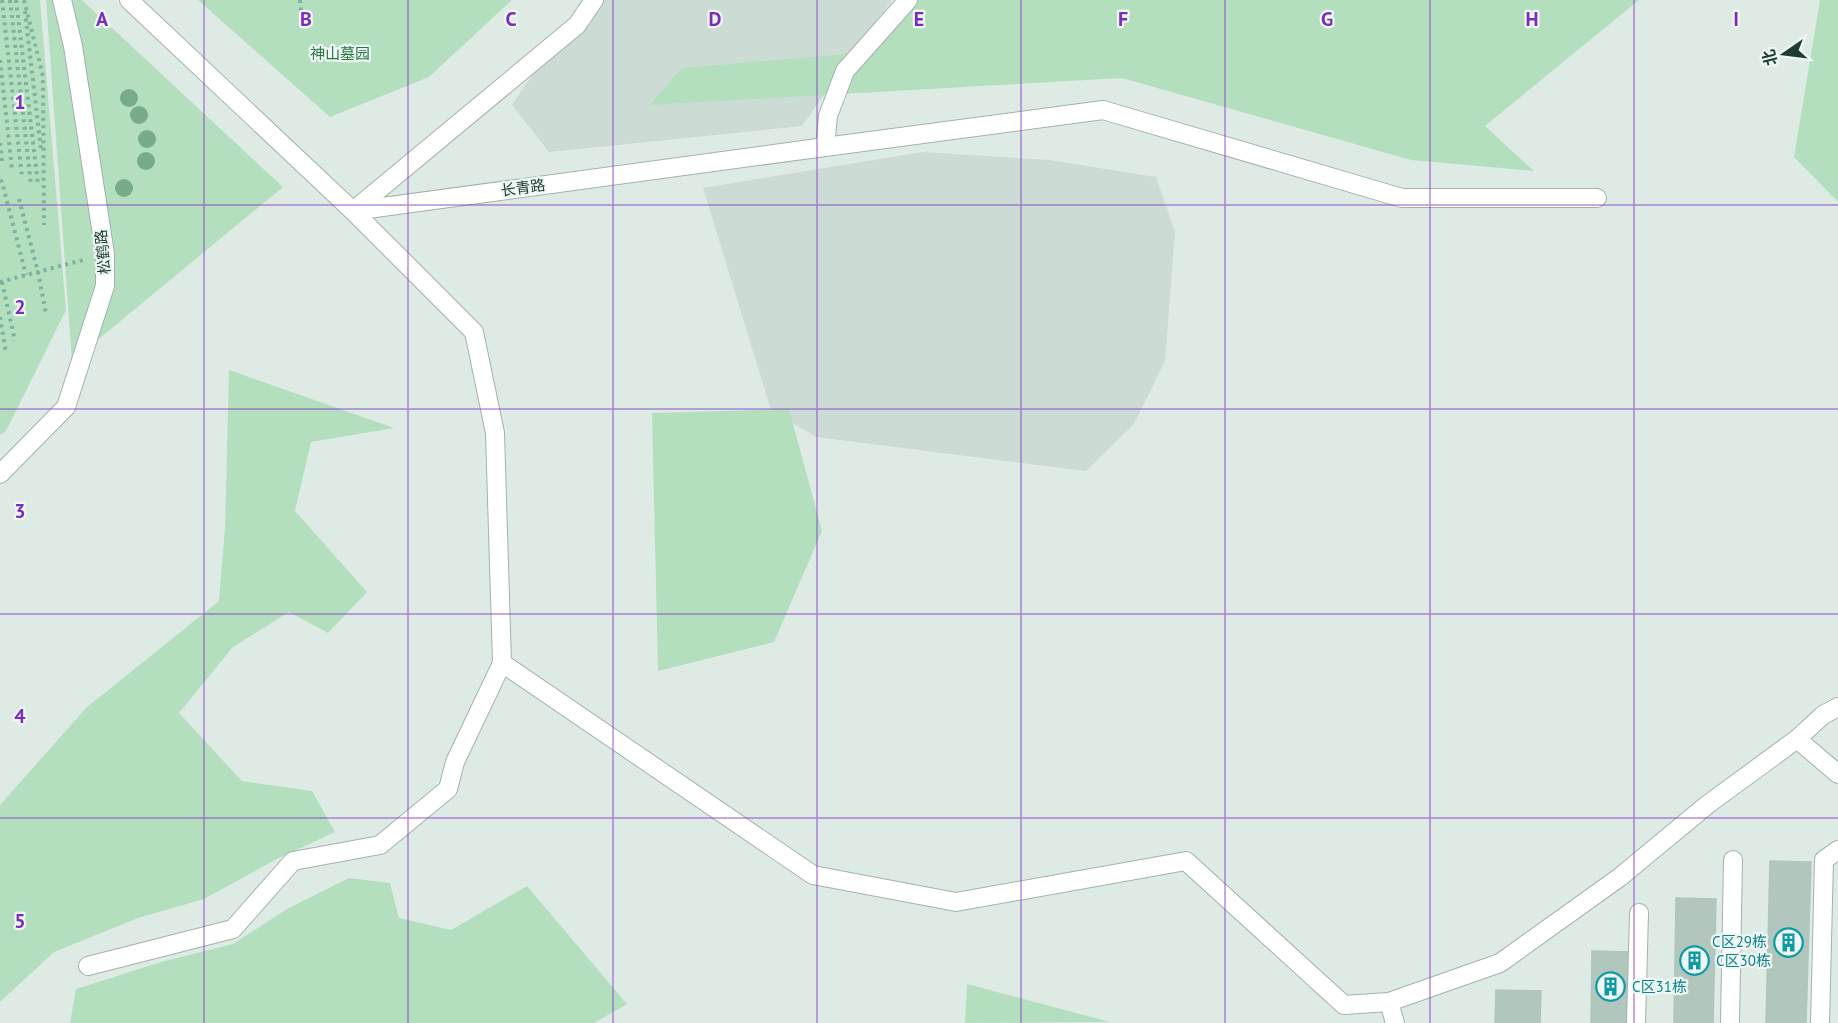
<svg xmlns="http://www.w3.org/2000/svg" width="1838" height="1023" font-family="'PT Sans','Noto Sans SC',sans-serif">
	<rect width="100%" height="100%" fill="#deebe5"/>
	<!-- built -->
	<path fill="#ccdbd4" d="M582,0H892L802,126L549,152L512,105Z
		M922,152L1049,160L1156,177L1175,232L1165,361L1134,424L1086,471L816,437L771,410L703,188Z"/>
	<!-- green -->
	<path fill="#b4dfbf" d="M0,0H40L66,310L6,431L0,435Z
		M46,0H82L283,187L72,361Z
		M198,0H512L429,77L330,117Z
		M913,0H1639L1485,126L1534,171L1411,160L1122,78L650,105L682,68L859,53Z
		M1820,0H1838V202L1794,157Z
		M229,370L394,428L311,442L295,511L367,592L328,633L289,612L233,647L179,713L242,781L312,791L335,832L277,859L204,899L138,918L54,952L0,1002V805L86,708L219,601L225,528Z
		M789,409L822,531L774,642L658,671L652,413Z
		M349,878L390,883L399,918L451,930L527,886L627,1004L594,1023H70L76,989L161,962L233,944L287,909Z
		M967,984L1110,1022L965,1023Z"/>
	<!-- building -->
	<path fill="#b3c6be" stroke="#b0c5bc" stroke-width="1.5" d="M1770,861L1811,862L1806,1023H1766Z
		M1676,898L1716,899L1713,1023H1674Z
		M1592,951L1631,952L1630,1023H1591Z
		M1496,990L1541,991L1540,1023H1495Z"/>
	<g fill="none" stroke-linecap="round" stroke-linejoin="round">
		<defs>
			<path id="minor" d="M129,0L353,211L825,147L828,116L845,71L908,0
				M594,0L577,25L353,211L474,332L495,433L502,663L813,875L956,902L1186,861L1344,1005L1389,1002L1395,1023
				M825,147L1103,110L1402,198H1597
				M0,474L66,407L105,286V254L73,46L62,0
				M1797,739L1838,774
				M88,966L233,929L293,861L380,845L448,789L455,762L502,663
				M1389,1002L1500,963L1620,877L1707,805L1797,739L1823,715L1838,707
				M1636,1023L1639,913
				M1730,1023L1733,860
				M1820,1023L1824,860L1838,850"/>
		</defs>
		<!-- minor casing -->
		<use href="#minor" stroke="#a1b3ac" stroke-width="20"/>
		<!-- path -->
		<path stroke="#7bb2a0" stroke-width="4" stroke-dasharray="3 4.5" stroke-linecap="butt" d="M2,0L22,177
			M10,0L31,184
			M16,0L38,184
			M24,0L43,76L44,225
			M300,0L301,11
			M25,11L41,150
			M0,60L12,169
			M0,143L2,161
			M0,180L2,182L26,275
			M19,199L38,272L46,314
			M0,282L83,260
			M2,282L15,341
			M0,317L6,353"/>
		<!-- minor -->
		<use href="#minor" stroke="#fff" stroke-width="18"/>
	</g>
	<!-- trees -->
	<g fill="#78ab8c">
		<circle cx="129" cy="98" r="9"/>
		<circle cx="139" cy="115" r="9"/>
		<circle cx="147" cy="139" r="9"/>
		<circle cx="146" cy="161" r="9"/>
		<circle cx="124" cy="188" r="9"/>
	</g>
	<!-- grid -->
	<path fill="none" stroke="#7b2cbf" stroke-width="1.5" stroke-opacity="0.55" d="M204,0V1023M408,0V1023M613,0V1023M817,0V1023M1021,0V1023M1225,0V1023M1430,0V1023M1634,0V1023M0,205H1838M0,409H1838M0,614H1838M0,818H1838"/>
	<!-- icons -->
	<defs>
		<symbol id="building-ring" viewBox="-11 -11 22 22"><circle r="9.5" fill="#eef7f3" stroke="#0f9aa8" stroke-width="1.5"/><path d="M-4-6H4V6H1V3H-1V6H-4ZM-2.5-4.3h1.7v1.8h-1.7ZM.8-4.3h1.7v1.8H.8ZM-2.5-1h1.7V.8h-1.7ZM.8-1h1.7V.8H.8Z" fill="#0f9aa8"/></symbol>
	</defs>
	<g fill-rule="evenodd">
		<use href="#building-ring" x="1772" y="926" width="33" height="33"/>
		<use href="#building-ring" x="1678" y="944" width="33" height="33"/>
		<use href="#building-ring" x="1594" y="970" width="33" height="33"/>
	</g>
	<g text-anchor="middle" stroke-width="4.5" stroke-linejoin="round" paint-order="stroke">
		<!-- park labels -->
		<g font-size="15" fill="#257643" stroke="#eef7f3">
			<text x="340" y="59">神山墓园</text>
		</g>
		<!-- street labels -->
		<g font-size="15" fill="#1e3c33" stroke="#eef7f3">
			<text transform="translate(523 188) rotate(-8)" y="5">长青路</text>
			<text transform="translate(103 252) rotate(-95)" y="5">松鹤路</text>
		</g>
		<!-- culture labels -->
		<g font-size="15" fill="#0d838f" stroke="#eef7f3" text-anchor="start">
			<text x="1767" y="947" text-anchor="end">C区29栋</text>
			<text x="1716" y="966">C区30栋</text>
			<text x="1632" y="992">C区31栋</text>
		</g>
	</g>
	<g font-size="20" text-anchor="middle" font-weight="bold" fill="#7b2cbf" stroke="#eef7f3" stroke-width="4.5" stroke-linejoin="round" paint-order="stroke">
		<text x="102" y="26">A</text>
		<text x="306" y="26">B</text>
		<text x="511" y="26">C</text>
		<text x="715" y="26">D</text>
		<text x="919" y="26">E</text>
		<text x="1123" y="26">F</text>
		<text x="1327" y="26">G</text>
		<text x="1532" y="26">H</text>
		<text x="1736" y="26">I</text>
		<text x="20" y="109">1</text>
		<text x="20" y="314">2</text>
		<text x="20" y="518">3</text>
		<text x="20" y="723">4</text>
		<text x="20" y="928">5</text>
	</g>
	<!-- north arrow -->
	<g transform="translate(1784 54) rotate(256)" stroke="#eef7f3" stroke-width="4.5" paint-order="stroke">
	<path d="M0-4.5L10 22L0 15L-10 22Z" fill="#1e3c33"/>
	<text y="-9" font-size="16" font-weight="bold" text-anchor="middle" fill="#1e3c33">北</text>
	</g>
</svg>
